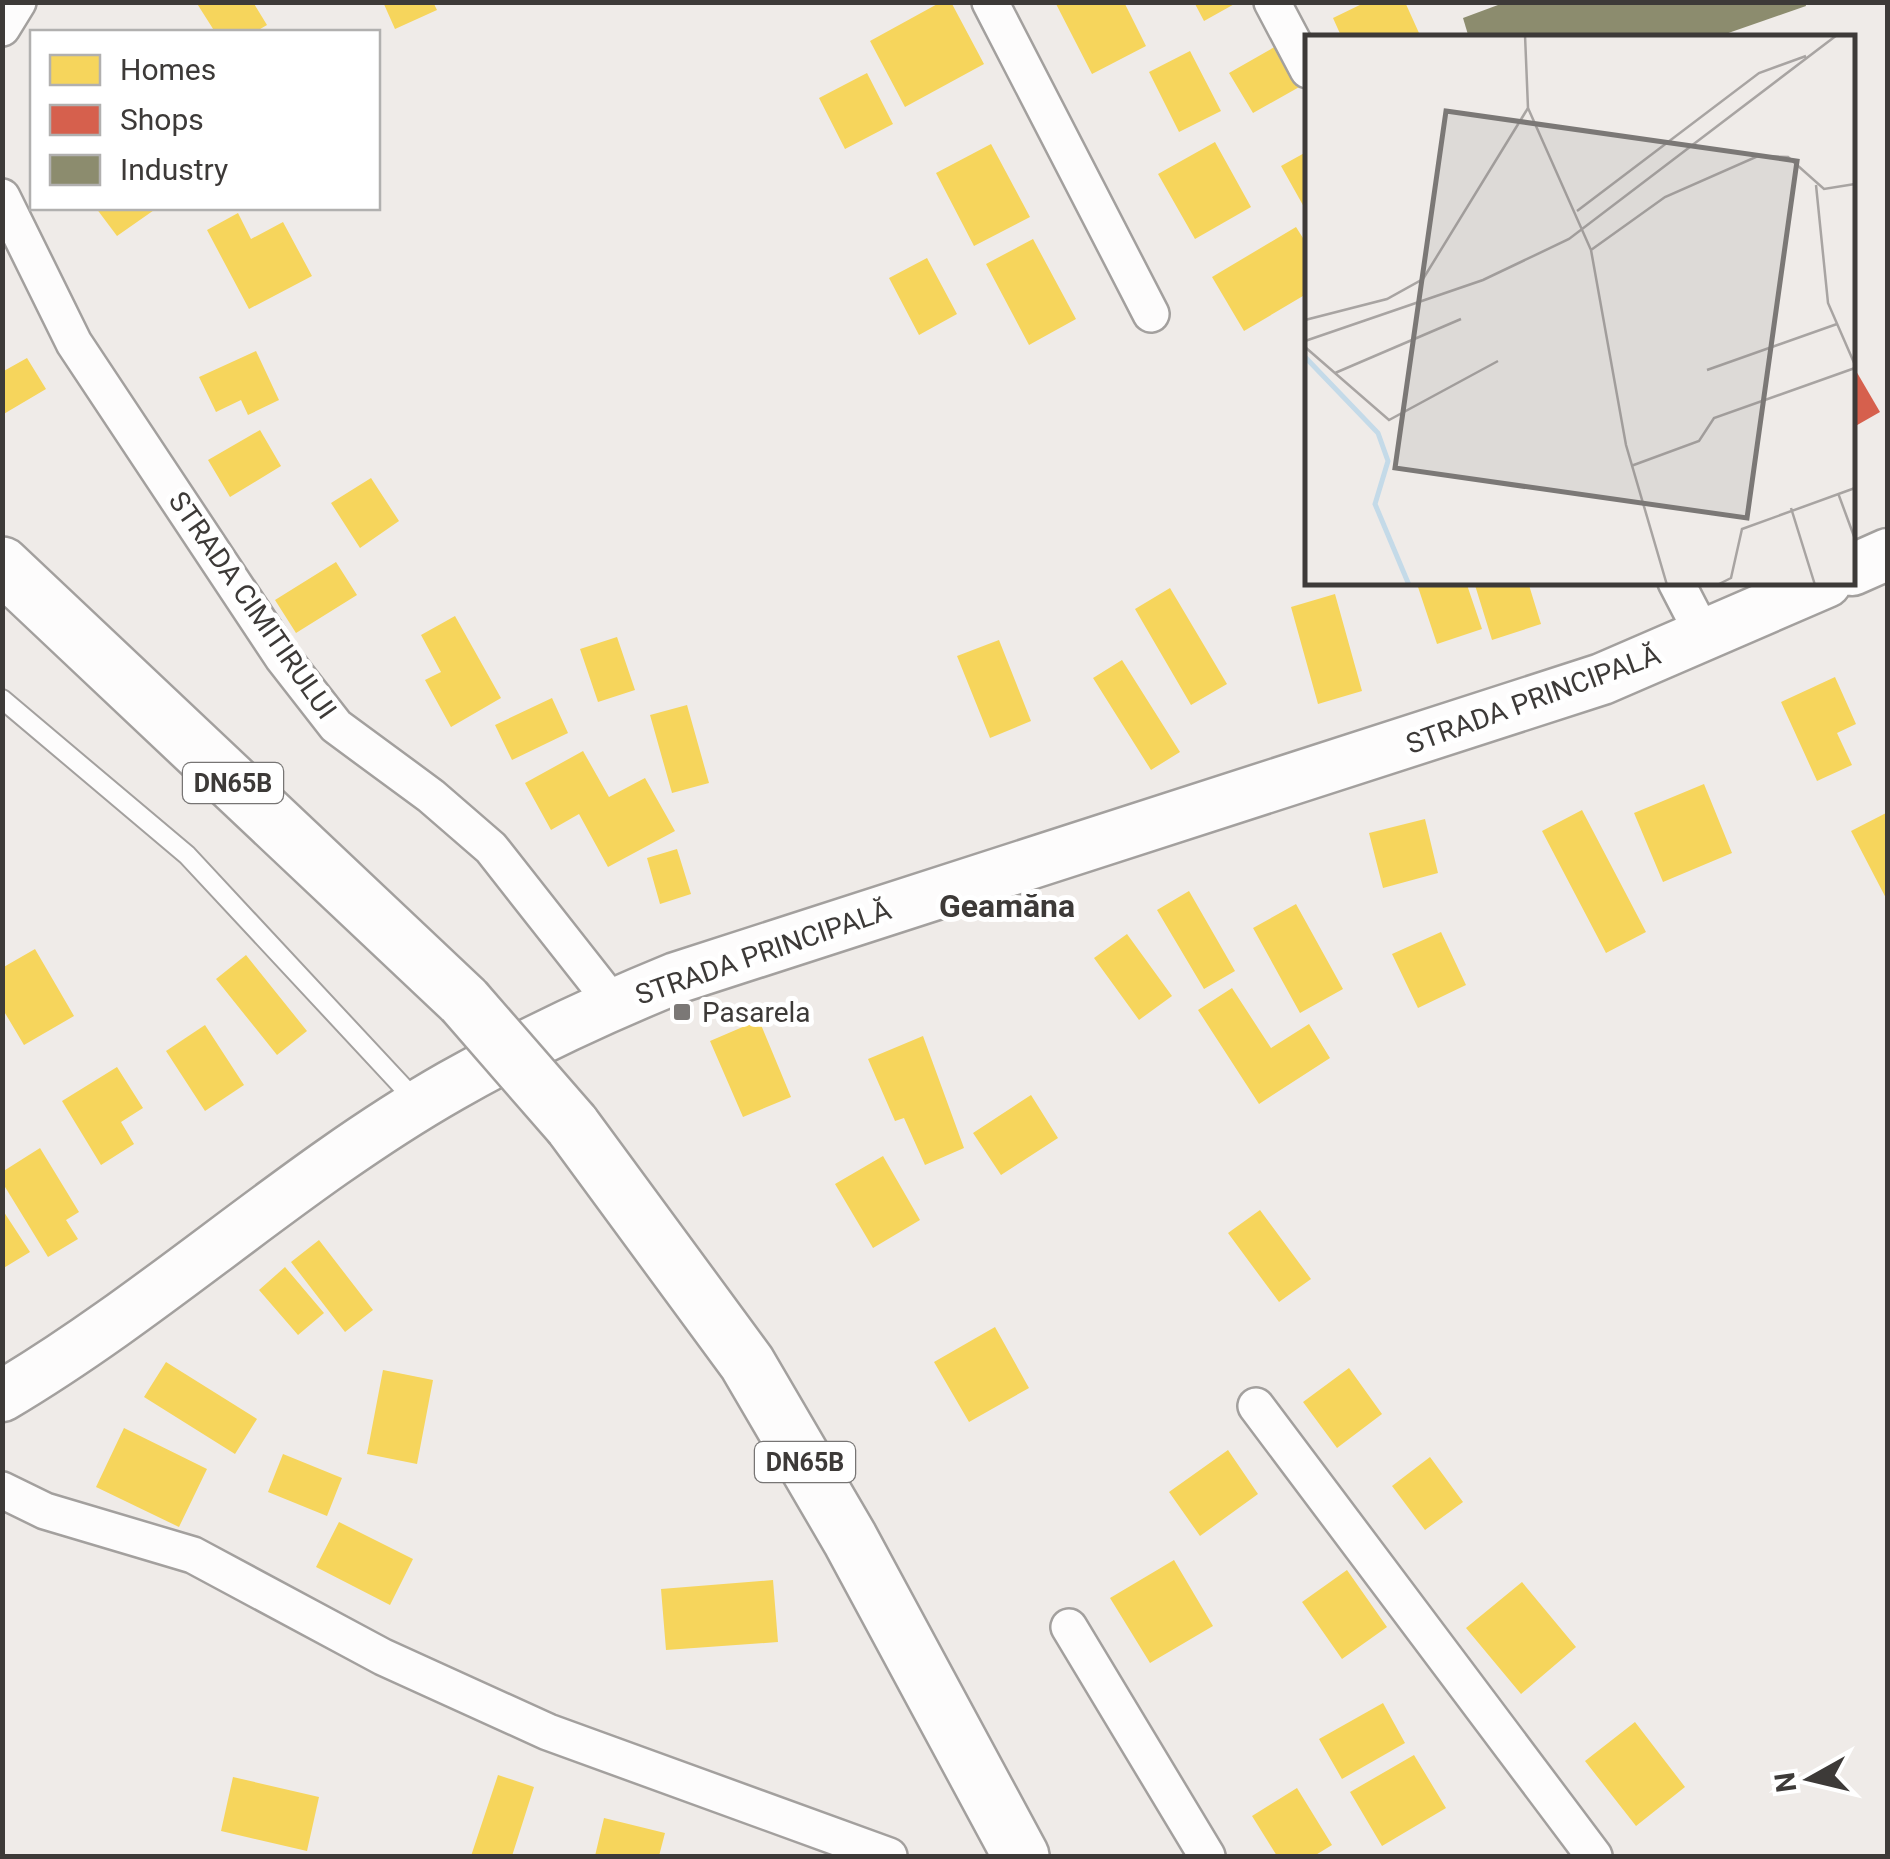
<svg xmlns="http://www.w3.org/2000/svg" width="1890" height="1859" font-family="Roboto,sans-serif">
	<rect width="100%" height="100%" fill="#efebe8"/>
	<!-- homes -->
	<path fill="#f6d55c" d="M196,2H253L267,25L255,32H215Z
		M383,2H433L437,10L395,29Z
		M941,2H951L984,64L905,107L870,41Z
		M1055,2H1124L1146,46L1092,74Z
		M1194,2H1238L1204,21Z
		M1366,2H1405L1419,33L1409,38H1342L1333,18Z
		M1278,45L1301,86L1253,113L1229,73Z
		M1190,51L1221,111L1179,132L1149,72Z
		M867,73L893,124L845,149L819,98Z
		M1215,142L1251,207L1195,239L1158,174Z
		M991,144L1030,217L974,246L936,173Z
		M1308,151V205L1304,207L1281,166Z
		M96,208H157L117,236Z
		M238,213L251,239L283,222L312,276L249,309L207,230Z
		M1296,227L1308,246V293L1244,331L1212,277Z
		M1033,239L1076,319L1029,345L986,264Z
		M927,258L957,314L919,335L889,278Z
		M256,351L279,400L248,415L241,400L216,412L199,377Z
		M27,358L46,389L2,415V372Z
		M260,430L281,466L230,497L208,460Z
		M371,478L399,521L360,548L331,503Z
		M336,562L357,595L296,633L275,600Z
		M1431,582H1466L1482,629L1437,644L1418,587Z
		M1474,582H1528L1541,624L1492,640Z
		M1170,588L1227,684L1191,705L1135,609Z
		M1335,594L1362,691L1318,704L1291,607Z
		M455,616L501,698L451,727L425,680L441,672L421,635Z
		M617,637L635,690L598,702L580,649Z
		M999,640L1031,721L990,738L957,656Z
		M1122,660L1180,752L1151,770L1093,678Z
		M1835,677L1856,724L1837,733L1852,765L1817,781L1781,702Z
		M552,698L568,733L512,760L495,725Z
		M687,705L709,783L672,793L650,715Z
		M583,751L609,797L645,778L675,831L608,867L579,814L551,830L525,783Z
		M1704,784L1732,853L1663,882L1634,813Z
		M1582,810L1646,932L1606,953L1542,831Z
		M1888,812V902L1851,831Z
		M1425,819L1438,873L1383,888L1369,833Z
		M677,849L691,894L660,904L647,858Z
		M1189,891L1235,971L1204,989L1157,910Z
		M1296,904L1343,989L1300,1013L1253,928Z
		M1441,932L1466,985L1418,1008L1392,954Z
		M1127,934L1172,996L1139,1020L1094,958Z
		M35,949L74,1016L24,1045L2,1008V968Z
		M246,955L307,1031L277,1055L216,979Z
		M1232,988L1271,1048L1309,1024L1330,1058L1259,1104L1198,1010Z
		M759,1020L791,1097L743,1117L710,1041Z
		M205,1025L244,1085L205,1111L166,1051Z
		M923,1036L964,1148L925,1165L904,1118L895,1121L868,1059Z
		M117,1067L143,1108L121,1122L134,1144L101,1165L62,1101Z
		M1031,1095L1058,1138L1001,1175L973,1133Z
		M40,1148L79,1212L66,1220L78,1239L48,1257L2,1182V1172Z
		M883,1156L920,1220L873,1248L835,1184Z
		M2,1209L30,1252L2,1269Z
		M1260,1210L1311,1279L1279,1302L1228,1233Z
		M319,1240L373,1310L345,1332L291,1262Z
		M285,1267L324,1313L298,1335L259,1290Z
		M995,1327L1029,1388L969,1422L934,1362Z
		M166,1362L257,1419L235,1454L144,1397Z
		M1349,1368L1382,1414L1337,1448L1303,1402Z
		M383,1370L433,1380L417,1464L367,1454Z
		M124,1428L207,1469L179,1527L96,1487Z
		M1228,1450L1258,1494L1200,1536L1169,1492Z
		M283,1454L342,1478L327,1516L268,1492Z
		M1430,1457L1463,1502L1425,1530L1392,1486Z
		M339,1522L413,1559L390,1605L316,1567Z
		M1174,1560L1213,1626L1150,1663L1110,1598Z
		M1347,1570L1387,1627L1342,1659L1302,1602Z
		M773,1580L778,1642L666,1650L661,1589Z
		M1522,1582L1576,1647L1521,1694L1466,1628Z
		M1383,1703L1405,1743L1342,1779L1319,1739Z
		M1635,1722L1685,1787L1636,1826L1585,1761Z
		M1414,1755L1446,1808L1382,1846L1350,1792Z
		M498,1775L534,1787L512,1856H471Z
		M233,1777L319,1797L307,1851L221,1831Z
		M1297,1788L1332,1845L1314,1856H1277L1252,1816Z
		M604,1818L665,1833L659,1856H595Z"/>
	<!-- shops -->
	<path fill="#d6604d" d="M1852,364L1880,412L1852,428Z"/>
	<!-- industry -->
	<path fill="#8c8c6e" d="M1506,2H1805L1806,6L1714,38H1469L1463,18Z"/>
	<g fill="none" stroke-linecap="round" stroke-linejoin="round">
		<defs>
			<path id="service" d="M2,699L187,855L417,1102"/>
			<path id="minor" d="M990,2L1151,314
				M1272,2L1308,70
				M2,28L18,2
				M2,197L74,343L283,658L336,726L431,796L491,848L613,1003
				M1676,582L1704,636
				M1256,1406L1594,1856
				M2,1490L45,1511L193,1555L383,1657L548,1732L889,1856
				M1069,1627L1207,1856"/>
			<path id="secondary" d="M1852,570L1888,554
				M2,1396C159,1303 293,1176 451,1086C523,1045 600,1009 676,978L1602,679L1826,582"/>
			<path id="primary" d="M2,565L464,1001
				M572,1125L747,1363L850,1539L1021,1856"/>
		</defs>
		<!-- service casing -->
		<use href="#service" stroke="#a3a09e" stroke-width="22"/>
		<!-- minor casing -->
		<use href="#minor" stroke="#a3a09e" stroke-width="40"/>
		<!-- secondary casing -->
		<use href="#secondary" stroke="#a3a09e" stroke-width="55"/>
		<!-- primary casing -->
		<use href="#primary" stroke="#a3a09e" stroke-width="60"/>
		<!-- service -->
		<use href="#service" stroke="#fdfcfc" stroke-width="18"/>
		<!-- minor -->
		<use href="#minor" stroke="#fdfcfc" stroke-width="35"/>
		<!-- secondary -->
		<use href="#secondary" stroke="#fdfcfc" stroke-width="50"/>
		<!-- primary -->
		<use href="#primary" stroke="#fdfcfc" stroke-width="55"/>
		<defs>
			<path id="primary-bridge" d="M464,1001L572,1125"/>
		</defs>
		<!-- primary-bridge casing -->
		<use href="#primary-bridge" stroke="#a3a09e" stroke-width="60" stroke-linecap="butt"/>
		<!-- primary-bridge -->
		<use href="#primary-bridge" stroke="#fdfcfc" stroke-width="55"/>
	</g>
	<!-- markers -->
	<rect fill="#7b7876" stroke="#fff" stroke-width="4" x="672" y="1002" width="20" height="20" rx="5"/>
	<g text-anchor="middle" stroke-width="10" stroke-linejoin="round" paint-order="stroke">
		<!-- shield labels -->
		<g fill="#fff" stroke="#777574" stroke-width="2.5">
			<rect x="183" y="763" width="100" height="40" rx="8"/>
			<rect x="755" y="1442" width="100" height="40" rx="8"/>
		</g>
		<g font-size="25" font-weight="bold" fill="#3d3a38">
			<text x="233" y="792">DN65B</text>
			<text x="805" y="1471">DN65B</text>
		</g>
		<!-- street labels -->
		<g font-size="28" fill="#3d3a38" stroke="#fff">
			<text transform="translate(253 605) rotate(55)" y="10">STRADA CIMITIRULUI</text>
			<text transform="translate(1533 699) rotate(-20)" y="10">STRADA PRINCIPALĂ</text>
			<text transform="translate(763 952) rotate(-19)" y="10">STRADA PRINCIPALĂ</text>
		</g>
		<!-- poi labels -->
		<g font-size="28" fill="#3d3a38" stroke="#fff" text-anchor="start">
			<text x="702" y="1022">Pasarela</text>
		</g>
		<!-- quarter labels -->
		<g font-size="32" font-weight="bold" fill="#3d3a38" stroke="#fff">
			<text x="1007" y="917">Geamăna</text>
		</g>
	</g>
	<!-- overview -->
	<g transform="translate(1305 35)">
		<rect width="550" height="550" fill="#efebe8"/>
		<path fill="none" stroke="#c4dae8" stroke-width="5" d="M0,322L73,398L83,426L70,469L104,550"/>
		<path fill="none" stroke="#a8a4a2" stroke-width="2.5" d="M220,0L223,73L286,215L321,410L362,550M511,150L523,268L550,330M272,176L454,38L501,21M286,215L360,162L453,121L483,122L519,154L550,149M0,285L82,264L118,244L223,73M0,306L178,245L264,204L532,0M0,312L84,385L193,326M402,335L532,289M30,338L156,284M326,431L394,406L409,383L550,333M533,458L550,504M486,473L510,550M412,550L426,543L437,494L550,453"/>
		<path fill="#7b7876" fill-opacity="0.15" stroke="#7b7876" stroke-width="5" d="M141,76L492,126L442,483L90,433Z"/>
		<rect width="550" height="550" fill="none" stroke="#3d3a38" stroke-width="5"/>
	</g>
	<!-- border -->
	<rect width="1890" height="1859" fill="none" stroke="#3d3a38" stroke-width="10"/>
	<!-- legend -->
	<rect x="30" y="30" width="350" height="180" fill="#ffffff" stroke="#b1b0af" stroke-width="2.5"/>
	<rect x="50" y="55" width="50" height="30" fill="#f6d55c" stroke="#b1b0af" stroke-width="2.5"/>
	<text x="120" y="80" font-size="30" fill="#3d3a38">Homes</text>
	<rect x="50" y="105" width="50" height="30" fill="#d6604d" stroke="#b1b0af" stroke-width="2.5"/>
	<text x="120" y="130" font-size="30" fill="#3d3a38">Shops</text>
	<rect x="50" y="155" width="50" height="30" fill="#8c8c6e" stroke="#b1b0af" stroke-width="2.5"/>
	<text x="120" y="180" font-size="30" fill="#3d3a38">Industry</text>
	<!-- north arrow -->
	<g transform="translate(1810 1779) rotate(262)" stroke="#ffffff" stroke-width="8" paint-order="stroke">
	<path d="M0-8L18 38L0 25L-18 38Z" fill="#3d3a38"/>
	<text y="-15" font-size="28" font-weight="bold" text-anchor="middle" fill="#3d3a38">N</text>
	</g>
</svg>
